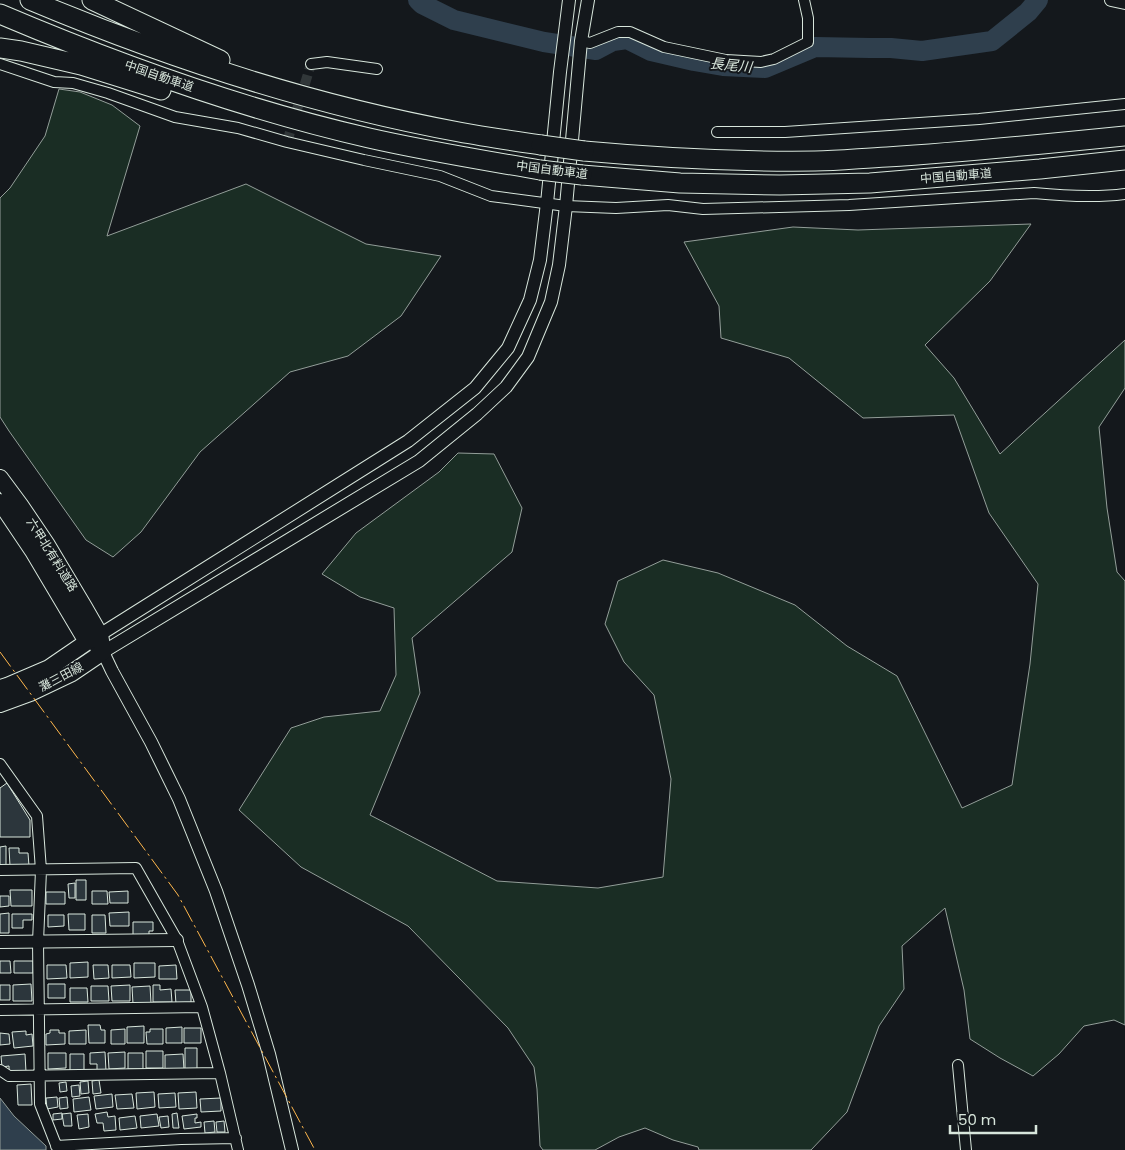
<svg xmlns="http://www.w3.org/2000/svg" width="1125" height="1150" font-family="Poppins,'Noto Sans JP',sans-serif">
	<rect width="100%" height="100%" fill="#14181c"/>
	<!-- green -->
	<path fill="#1a2d24" stroke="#939e99" d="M59,89L80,92L112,105L140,126L107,236L246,184L366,244L441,256L401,316L348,356L290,372L200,452L141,532L113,557L86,540L9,431L0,417V198L10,188L45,136Z
		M1031,224L990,281L925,345L954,378L1000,454L1125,340V388L1099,427L1107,508L1117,572L1125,581V1025L1114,1020L1084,1026L1059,1054L1033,1076L1000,1058L970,1039L964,990L945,908L902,946L904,989L879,1026L847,1112L811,1150H699L698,1147L673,1140L645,1128L619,1137L595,1150H543L540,1146L537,1089L534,1067L508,1028L408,926L301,867L239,810L291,728L324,717L380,711L396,675L394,608L360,597L322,574L356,533L439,472L458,453L494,454L522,508L512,552L412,638L420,693L370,815L497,881L598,888L663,877L671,779L654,695L624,662L605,624L618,581L663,560L718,573L795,605L847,646L897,676L962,808L1012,785L1030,664L1038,584L989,513L954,415L863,418L789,358L721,338L719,306L684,242L793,227L858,230Z"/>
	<!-- water -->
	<path fill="#2f3f4d" stroke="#939e99" d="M0,1098L14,1116L46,1146V1150H0Z"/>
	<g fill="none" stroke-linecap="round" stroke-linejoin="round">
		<!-- river -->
		<path stroke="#2f3f4d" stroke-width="20" d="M418,0L422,4L454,20L544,42L596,50L613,41L627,39L651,51L694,61L723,66L765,68L815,47L870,48H891L922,51L992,41L1028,12L1038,0"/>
	</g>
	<!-- building -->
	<path fill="#2c363c" stroke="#d8e6dc" d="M7,783L30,820V837H0V788Z
		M6,846V866H0V847Z
		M9,848H19V853H28L29,866H10Z
		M76,880H86V900H76Z
		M75,883V898H69L68,884Z
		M10,890H32V906H11Z
		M92,891H107L108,904H92Z
		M128,891V903H110L109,892Z
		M46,892H65V904H46Z
		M0,896H9V906L0,907Z
		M129,912V926H110L109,913Z
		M9,913V933H0V914Z
		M12,914H32V920H23V928H12Z
		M68,914H85V930H69Z
		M48,915H64V926L48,927Z
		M92,915H105L106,933H92Z
		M133,922H153V931H149V935H133Z
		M0,961H10L11,973H0Z
		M14,961H33V973H14Z
		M88,962V977L70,978V963Z
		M134,963H155V977L134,978Z
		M47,965H66L67,978L47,979Z
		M93,965H108L109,978L94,979Z
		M112,965H130L131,977L112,978Z
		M176,965L177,979H159V966Z
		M31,984L32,1001H13V985Z
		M48,984H65V998H48Z
		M0,985H10V1000H0Z
		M130,985V1001H112L111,986Z
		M153,985H160V990L171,989L172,1002H153Z
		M91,986H108L109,1001H91Z
		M150,986L151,1003L133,1004L132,987Z
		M70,988H87L88,1002H70Z
		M175,990H191V1006L176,1004Z
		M88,1025H100L101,1030H105V1043H89Z
		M144,1026V1043H127V1027Z
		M182,1027V1043H166V1028Z
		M184,1028H201V1043H184Z
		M125,1029V1044H111V1030Z
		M150,1029H163V1044H147L146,1032H150Z
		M50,1030H59V1033H65V1044L46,1045V1034L50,1033Z
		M86,1030V1044H69V1031Z
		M26,1031V1035L32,1034L33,1046L14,1048L12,1032Z
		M0,1033L9,1034L10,1044L0,1045Z
		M185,1048H197V1072L185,1073Z
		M146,1051H163V1068H146Z
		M105,1052L106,1071H97V1064H90V1053Z
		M125,1052V1068L109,1069L108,1053Z
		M48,1053H66V1068L48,1069Z
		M128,1053H143V1069H128Z
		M25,1054L26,1072L9,1073V1066L2,1067L1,1056Z
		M70,1054H84V1071H70Z
		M183,1054L184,1070L165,1071V1055Z
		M99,1080L101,1093L93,1094L92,1081Z
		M88,1081L89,1093L81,1094L80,1082Z
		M66,1082L67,1091L60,1092L59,1083Z
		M31,1084L32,1105H18L17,1085Z
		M79,1085L80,1096L72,1097L71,1086Z
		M154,1092L155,1107L137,1109L136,1093Z
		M196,1092L197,1108L179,1109L178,1093Z
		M175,1093L176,1107L159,1108L158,1094Z
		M112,1094L113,1107L96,1109L94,1096Z
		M132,1094L134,1108L117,1109L115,1095Z
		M57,1097L58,1107L47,1109L46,1098Z
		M67,1097L68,1108L60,1109L59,1098Z
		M89,1097L91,1110L74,1112L73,1099Z
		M221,1098V1111L201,1112L200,1099Z
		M107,1112L108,1117L115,1116L116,1130L104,1131L103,1123H97L95,1114Z
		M62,1113V1119L53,1120V1114Z
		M71,1113L72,1126H64L62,1114Z
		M177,1113L179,1128H173L172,1114Z
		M88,1114L89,1127L79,1129L77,1115Z
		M157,1114L159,1126L141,1128L140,1116Z
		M197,1114V1118H195V1123L201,1122V1127L184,1129L182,1116Z
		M135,1116L137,1128L120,1130L119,1118Z
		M168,1116L169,1127L161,1128L159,1117Z
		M214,1121L215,1132L205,1133L204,1122Z
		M224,1121L225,1132H217L216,1122Z"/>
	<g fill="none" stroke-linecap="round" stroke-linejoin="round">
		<!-- minor-tunnel -->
		<path stroke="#313739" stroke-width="10" stroke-dasharray="10 5" stroke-linecap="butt" d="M287,142L311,64"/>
		<defs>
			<path id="minor" d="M581,41L590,43L618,32H630L664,47L726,60L761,62L774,59L808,42V18L804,0
				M0,64L54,82L73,83L108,93L175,117L238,128L287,142L364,160L440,176L491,196L566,206L616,208L668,205L703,209L849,205L1034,193C1064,196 1095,198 1125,194
				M311,64L327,62L377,69
				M717,132H785L979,119L1125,104
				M0,764L37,816L41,870L38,942L40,1104L58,1150
				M0,870L136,868L177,940L202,1007L220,1073L238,1150
				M0,1010L202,1007
				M958,1065L966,1150
				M0,1070L9,1076L220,1073
				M56,1146L181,1139L236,1138"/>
			<path id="tertiary" d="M1111,0L1125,3
				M93,639L408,441L475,388L508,348L530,300L540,260L547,203L560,72L569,0
				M96,648L103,652L419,461L477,414L506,387L528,357L551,302L559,265L566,206L581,41L588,0
				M103,652L112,671L151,742L179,799L216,891L248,985L269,1054L292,1150
				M0,942L177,940"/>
			<path id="primary" d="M0,478L20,505L47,545L84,607L100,635L103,652L72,673L30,693L0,704
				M0,502L33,551L87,642L49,668L7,686L0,688"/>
			<path id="motorway" d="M30,0C168,58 312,105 459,132C486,137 514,141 541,145
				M92,0L220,60
				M0,14C120,65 242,109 369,138C426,151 483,160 540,170
				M0,48L21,51L81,65L161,90
				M584,151C661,158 737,162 815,161C839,161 863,158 887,157C966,152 1046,144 1125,136
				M582,175L680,183L780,185L870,183L1040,169L1125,160"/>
		</defs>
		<!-- minor casing -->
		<use href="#minor" stroke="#d8e6dc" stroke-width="12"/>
		<!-- tertiary casing -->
		<use href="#tertiary" stroke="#d8e6dc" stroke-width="14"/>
		<!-- primary casing -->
		<use href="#primary" stroke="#d8e6dc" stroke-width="18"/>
		<!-- motorway casing -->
		<use href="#motorway" stroke="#d8e6dc" stroke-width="21"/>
		<!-- minor -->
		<use href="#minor" stroke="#14181c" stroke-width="10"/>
		<!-- tertiary -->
		<use href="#tertiary" stroke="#14181c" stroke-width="12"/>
		<!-- primary -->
		<use href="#primary" stroke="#14181c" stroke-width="16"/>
		<!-- motorway -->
		<use href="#motorway" stroke="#14181c" stroke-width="19"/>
		<defs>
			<path id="motorway-bridge" d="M541,145L584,151
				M540,170L582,175"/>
		</defs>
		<!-- motorway-bridge casing -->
		<use href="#motorway-bridge" stroke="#d8e6dc" stroke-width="21" stroke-linecap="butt"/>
		<!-- motorway-bridge -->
		<use href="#motorway-bridge" stroke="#14181c" stroke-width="19"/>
		<!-- power -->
		<path stroke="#ffb74d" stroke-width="1" stroke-dasharray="18 4 2.5 4" stroke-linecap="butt" d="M0,652L178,895L315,1150"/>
	</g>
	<g text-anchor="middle" stroke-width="4" stroke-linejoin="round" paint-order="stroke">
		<!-- street labels -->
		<g font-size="12" fill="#d8e6dc" stroke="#14181c">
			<text transform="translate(159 76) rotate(19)" y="4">中国自動車道</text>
			<text transform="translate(552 170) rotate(7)" y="4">中国自動車道</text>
			<text transform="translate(956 176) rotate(-5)" y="4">中国自動車道</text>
			<text transform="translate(52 555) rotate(58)" y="4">六甲北有料道路</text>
			<text transform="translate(61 677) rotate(-28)" y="4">灘三田線</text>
		</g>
		<!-- water labels -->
		<g font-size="14" font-style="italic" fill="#d8e6dc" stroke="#14181c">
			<text transform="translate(731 65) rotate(6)" y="5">長尾川</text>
		</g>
	</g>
	<!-- scale -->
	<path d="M950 1125v8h86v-8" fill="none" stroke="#d8e6dc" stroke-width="2.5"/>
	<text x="958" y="1125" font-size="15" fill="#d8e6dc" stroke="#14181c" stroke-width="4" paint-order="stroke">50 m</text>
</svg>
